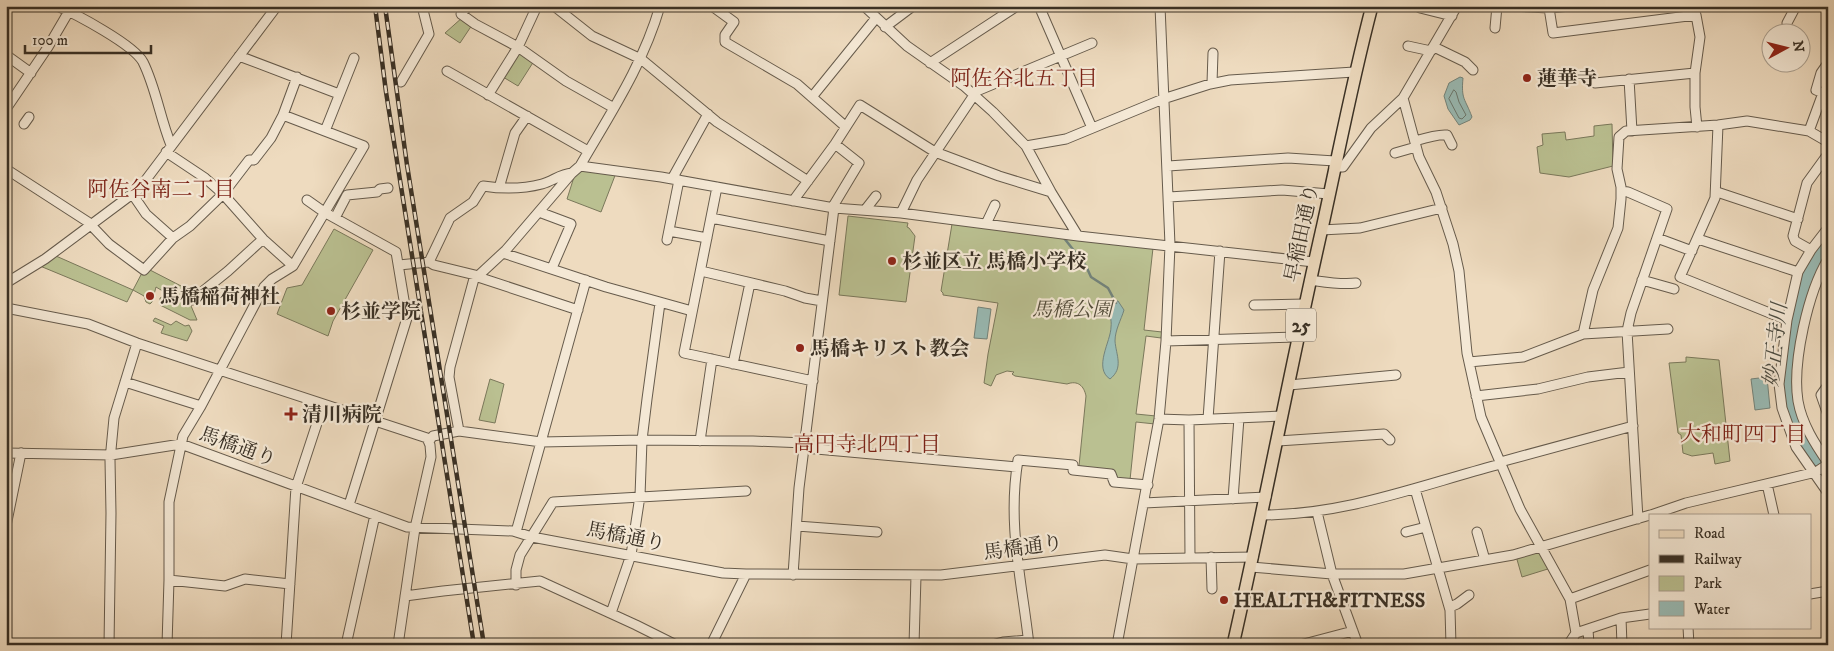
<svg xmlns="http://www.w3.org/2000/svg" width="1834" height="651" font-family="'IM FELL DW Pica','Noto Serif JP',serif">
	<rect width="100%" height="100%" fill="#eedbbf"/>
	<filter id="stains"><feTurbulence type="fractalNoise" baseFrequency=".004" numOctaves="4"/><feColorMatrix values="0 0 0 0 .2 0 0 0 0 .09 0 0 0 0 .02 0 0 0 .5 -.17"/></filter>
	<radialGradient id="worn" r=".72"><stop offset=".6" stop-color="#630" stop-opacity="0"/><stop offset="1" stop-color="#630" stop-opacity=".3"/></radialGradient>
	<!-- green -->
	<path fill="#bac091" stroke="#7a785b" d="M463,17L472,25L460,43L445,33Z
		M519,51L534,61L518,86L503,77Z
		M1612,124L1613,166L1569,177L1540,173L1537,147L1543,145L1542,134L1565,132L1566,140L1594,136V126Z
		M583,168L616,173L601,212L567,199L574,177Z
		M848,216L908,223L907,227L909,228L915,236L906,302L839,295Z
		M952,224L1153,248L1144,330L1162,332L1161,338L1146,336L1136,414L1156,416L1155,424L1136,422L1130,480L1118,479L1113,471L1079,466L1086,396C1084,386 1078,380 1067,384L1015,376L1012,374L1014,372L1007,371L996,375L991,386L984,383L988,354L998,303L943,295V293L941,291Z
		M334,229L373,250L333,321L328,336L277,314L287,288L302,285Z
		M56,256L133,290L143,271L150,270L183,287L197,320H190L160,305V298L166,295V293L156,287L152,302L150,304L146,302L144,296L133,290L127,302L40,266Z
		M155,318L171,325L176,321L185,326L189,325L192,331L187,341L161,333L164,326L153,321Z
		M1686,357L1719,360L1730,461L1715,464L1713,453L1692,456L1683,453L1681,435L1678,433L1669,363L1686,362Z
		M490,379L504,384L495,423L479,420Z
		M1538,551L1551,568L1522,577L1516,556Z"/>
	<!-- water -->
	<path fill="#99bbb5" stroke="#73837b" d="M1460,77L1463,78C1461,100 1465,98 1472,117L1470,120L1459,125L1448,109L1444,96L1449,83Z
		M1828,232V256L1817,274L1795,396L1828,467V488L1795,440L1782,391L1794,295L1803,269Z
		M1118,301L1124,310C1121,320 1115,330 1115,341C1116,355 1124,368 1110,379C1093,368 1111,341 1111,327C1112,320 1109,312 1108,304L1110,302Z
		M978,307L991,309L987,339L974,338Z
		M1767,377L1770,408L1755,410L1751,379Z"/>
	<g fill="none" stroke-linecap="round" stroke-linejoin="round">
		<!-- shore -->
		<path stroke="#69766d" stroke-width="1" d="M1454,90L1456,92L1459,102L1466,115L1462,119L1459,118L1449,99Z"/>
		<!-- stream -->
		<path stroke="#73837b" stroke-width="2.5" d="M1064,238L1086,266L1091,277L1108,288L1116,303"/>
		<defs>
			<path id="minor" d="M57,6C76,14 134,45 143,62C156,88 160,118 171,145
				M468,6L461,14L475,24L518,47L566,81L614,108
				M554,6L592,36L641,59L717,122L808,181
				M712,6L734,22L725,35V42L797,84L846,127
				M864,6L907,46L964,86L993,112L1026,146L1051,192L1078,236
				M1039,6L1092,128
				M1420,6V8L1452,16
				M1512,6L1549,8L1553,33L1696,15L1700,37L1695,73V107L1697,127
				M1549,8L1570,6
				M1787,23L1796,6
				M885,27L913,6
				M1495,28L1497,6
				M1408,46L1431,51
				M1434,47L1465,62L1473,70
				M6,55L31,73
				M239,56L339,94
				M930,63L1017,6
				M447,71L588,151
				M1629,79L1632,131
				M401,82L429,34L422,6
				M1212,83L1213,53
				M1595,83L1695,73
				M972,93L1092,43
				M488,95L518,47L537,6
				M812,97L876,18
				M1403,98L1419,157L1436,192L1453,244L1459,271L1467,353L1481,417L1520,509L1570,599L1576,633L1568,645
				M6,109L48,47L72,6
				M24,124L29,117
				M1718,125L1715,198L1680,277L1787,320
				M325,131L354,58
				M1809,131L1823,93L1816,90L1821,73L1828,63
				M1415,141C1425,138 1438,134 1447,135L1452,145
				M1026,146L1066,139L1163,99L1210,84L1230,80L1354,72
				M166,152L205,178L223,194L263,239L293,266
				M1395,153L1416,147
				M580,166L661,177L834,208L901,213L1078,236L1314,262
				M1168,166L1288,158L1335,161
				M1334,167H1343L1371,128L1403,98L1457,6
				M6,169L88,222L109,244L144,270L173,238L190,226L223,194L249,160H254L271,138L283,115L297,77
				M672,179L708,114
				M717,187L684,353L813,381
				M499,188L515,133L527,116
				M1621,191L1628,192L1667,209L1631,313L1627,331L1638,519
				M1717,192L1798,219
				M133,195L146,214L173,238
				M1169,197L1282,190L1329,194
				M307,200L324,212L396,252L407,318L349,505
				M793,201L835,144L860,105L935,152L999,176L1051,192
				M832,208L859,163L835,144
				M865,210L876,196
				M539,212L571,224L552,268
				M901,213L917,180L974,95
				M335,218L347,195L377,192L380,189L388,188
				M711,218L830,241
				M986,224L995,205
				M1828,228L1811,250L1798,272L1787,320L1779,384L1782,408L1796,447L1828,493
				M1321,230L1360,228L1442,208
				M669,231L707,238
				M1657,238L1692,251
				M1698,239L1798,272
				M667,240L679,180
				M1811,250L1795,241L1793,236L1807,183L1828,154
				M503,253L606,287L692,311
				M1828,259C1808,292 1792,363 1798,401C1802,424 1815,444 1828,463
				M429,262L450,218L473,202L483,186C502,189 523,189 542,184C553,181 560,174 572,173
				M399,265L429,262L434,265L475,275L481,278L578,310
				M701,271L785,291L805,298L822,301
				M475,275L450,367L449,377L459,431L541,442L642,440L753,441L805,443
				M478,276L506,250L572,173L580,166C610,114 643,65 660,6
				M1310,280C1325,282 1341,285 1356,283
				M1642,280L1674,289
				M6,283L45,259L139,189L277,6
				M192,300L228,271L263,239
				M1254,305L1305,304
				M6,308L88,324L137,343L427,438L430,445L431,457L415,528L398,645
				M1583,334L1593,290L1618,228L1621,199V187L1617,169L1619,137L1626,131L1718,125L1747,121L1809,131L1828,142
				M1166,341L1298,337
				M1469,362L1523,357L1583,334L1668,329
				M733,364L750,283
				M125,382L201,406
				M1289,385L1396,375
				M1828,385L1821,395L1828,415
				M1476,396L1538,389L1588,377L1629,372
				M1159,419L1189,420L1282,416
				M1208,419L1220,251
				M1189,420L1190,558
				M429,441L433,436L459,431
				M700,441L712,359
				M1278,441L1384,434L1390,440
				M805,448L1017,467
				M6,453L111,455L181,444L407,527L513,531L532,537L723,573L746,574L941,575L1105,555L1133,559L1253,557
				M1767,484L1774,515
				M1415,489L1450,610L1451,645
				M1233,499L1239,418
				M1144,503L1266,497
				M1317,512L1332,574L1358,645
				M1262,515C1345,515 1418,486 1497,465L1504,461L1633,426
				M1651,515L1686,503L1816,472L1828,464
				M6,526L21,453
				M797,526L877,532
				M516,532L586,280
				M1406,532L1426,527
				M1477,532L1485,560
				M1211,557L1212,589
				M1251,567L1332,574H1404L1513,555L1650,515
				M793,575L799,488L834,208
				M169,580L225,586L245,579L290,584
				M516,585V570L520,555L553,502L746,491
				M1810,594L1828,591
				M405,596L443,591L540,581L636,625L676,645
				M1570,599L1650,570
				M1450,607L1457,604L1469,595
				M611,613L631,555L640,496L642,440L647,399L660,303
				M1621,618L1622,645
				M1688,627L1689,645
				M1588,629L1589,645
				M1576,633L1621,618L1650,614
				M109,645L111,513L110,460L114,418L137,343
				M167,645L169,580V502L183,436L201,406L264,287L272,279L293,266L364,146L283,115
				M286,645L296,487L323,405
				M346,645L375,515
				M711,645L746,574
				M914,645L916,576
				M992,645L1003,642L1028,640
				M1029,645C1022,581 1007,525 1018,460L1073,465V470L1111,474L1114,482L1148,485
				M1117,645L1159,419L1166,341L1170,245L1160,6
				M1300,645L1353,631"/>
			<path id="major" d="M1233,645C1265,505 1291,364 1323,224C1339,151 1353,78 1372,6"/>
		</defs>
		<!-- minor casing -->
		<use href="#minor" stroke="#665b4c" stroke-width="11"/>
		<!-- major casing -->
		<use href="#major" stroke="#393025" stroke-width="14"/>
		<!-- minor -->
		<use href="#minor" stroke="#f4e8d5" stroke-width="9"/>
		<!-- major -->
		<use href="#major" stroke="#eedbbf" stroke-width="11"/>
		<defs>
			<path id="rail" d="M375,6L386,92L474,645
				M385,6L407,165L484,645"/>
		</defs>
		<!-- rail casing -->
		<use href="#rail" stroke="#393025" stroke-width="4.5"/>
		<!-- rail -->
		<use href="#rail" stroke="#f4e8d5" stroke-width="2.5" stroke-dasharray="8" stroke-linecap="butt"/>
	</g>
	<!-- markers -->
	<g fill="#8f2418" stroke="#f4e8d5" stroke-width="2">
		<circle cx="1527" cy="78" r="5"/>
		<circle cx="892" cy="261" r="5"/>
		<circle cx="150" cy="296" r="5"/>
		<circle cx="331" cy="311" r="5"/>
		<circle cx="800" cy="348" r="5"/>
		<path d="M288.5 406.5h5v5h5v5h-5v5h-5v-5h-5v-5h5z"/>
		<circle cx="1224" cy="600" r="5"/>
	</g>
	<g text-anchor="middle" stroke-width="4.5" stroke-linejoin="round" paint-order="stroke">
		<!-- shield labels -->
		<rect fill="#f4e8d5" stroke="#71675a" stroke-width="1" x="1286" y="308.5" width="30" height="33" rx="4"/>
		<g font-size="19" font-weight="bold" fill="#393025">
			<text x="1301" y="332">25</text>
		</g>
		<!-- poi labels -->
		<g font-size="20" font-weight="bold" fill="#393025" stroke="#f4e8d5" text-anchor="start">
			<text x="1537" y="85">蓮華寺</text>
			<text x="902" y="268">杉並区立 馬橋小学校</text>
			<text x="160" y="303">馬橋稲荷神社</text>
			<text x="341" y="318">杉並学院</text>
			<text x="810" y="355">馬橋キリスト教会</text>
			<text x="302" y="421">清川病院</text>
			<text x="1234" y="607">HEALTH&amp;FITNESS</text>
		</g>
		<!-- street labels -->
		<g font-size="20" fill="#393025" stroke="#f4e8d5">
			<text transform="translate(1301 233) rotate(-78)" y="7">早稲田通り</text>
			<text transform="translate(238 446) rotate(20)" y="7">馬橋通り</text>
			<text transform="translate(626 536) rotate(11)" y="7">馬橋通り</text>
			<text transform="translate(1023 547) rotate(-8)" y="7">馬橋通り</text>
		</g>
		<!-- park labels -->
		<g font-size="20" font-style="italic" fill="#534d3b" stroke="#f4e8d5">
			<text x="1072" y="316">馬橋公園</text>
		</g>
		<!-- neighbourhood labels -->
		<g font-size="21" fill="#7a1f14" stroke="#f4e8d5">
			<text x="1024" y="85">阿佐谷北五丁目</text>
			<text x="161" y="196">阿佐谷南二丁目</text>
			<text x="1743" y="441">大和町四丁目</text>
			<text x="867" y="451">高円寺北四丁目</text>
		</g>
		<!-- water labels -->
		<g font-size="21" font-style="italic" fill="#4c4c42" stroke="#f4e8d5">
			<text transform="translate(1775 345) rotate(-84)" y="7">妙正寺川</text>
		</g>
	</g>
	<!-- margin -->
	<rect width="1834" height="651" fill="none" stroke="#eedbbf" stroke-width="25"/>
	<rect x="8" y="8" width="1819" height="636" fill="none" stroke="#393025" stroke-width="2.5"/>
	<rect x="12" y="12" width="1809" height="626" fill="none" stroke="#393025"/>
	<!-- legend -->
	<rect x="1649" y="514" width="162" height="115" fill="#f4e8d5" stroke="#a99e8f"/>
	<rect x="1659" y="530" width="25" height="8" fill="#eedbbf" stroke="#a99e8f"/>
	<text x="1694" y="538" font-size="15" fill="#393025">Road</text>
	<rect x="1659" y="555" width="25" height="8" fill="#393025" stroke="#a99e8f"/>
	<text x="1694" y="564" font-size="15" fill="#393025">Railway</text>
	<rect x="1659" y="576" width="25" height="15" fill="#bac091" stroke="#a99e8f"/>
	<text x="1694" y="588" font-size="15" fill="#393025">Park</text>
	<rect x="1659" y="601" width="25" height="15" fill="#99bbb5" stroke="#a99e8f"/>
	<text x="1694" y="614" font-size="15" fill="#393025">Water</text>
	<!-- north arrow -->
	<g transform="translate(1786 48) rotate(83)"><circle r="24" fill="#f4e8d5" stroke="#a99e8f"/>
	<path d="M0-4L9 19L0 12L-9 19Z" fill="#8f2418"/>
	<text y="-8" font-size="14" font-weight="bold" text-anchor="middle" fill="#393025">N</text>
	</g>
	<!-- scale -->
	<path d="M25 45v8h126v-8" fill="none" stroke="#393025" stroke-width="2.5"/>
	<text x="32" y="45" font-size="15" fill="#393025" stroke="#f4e8d5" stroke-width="4" paint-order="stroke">100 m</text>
	<rect width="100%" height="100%" filter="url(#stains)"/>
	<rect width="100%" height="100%" fill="url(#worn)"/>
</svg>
